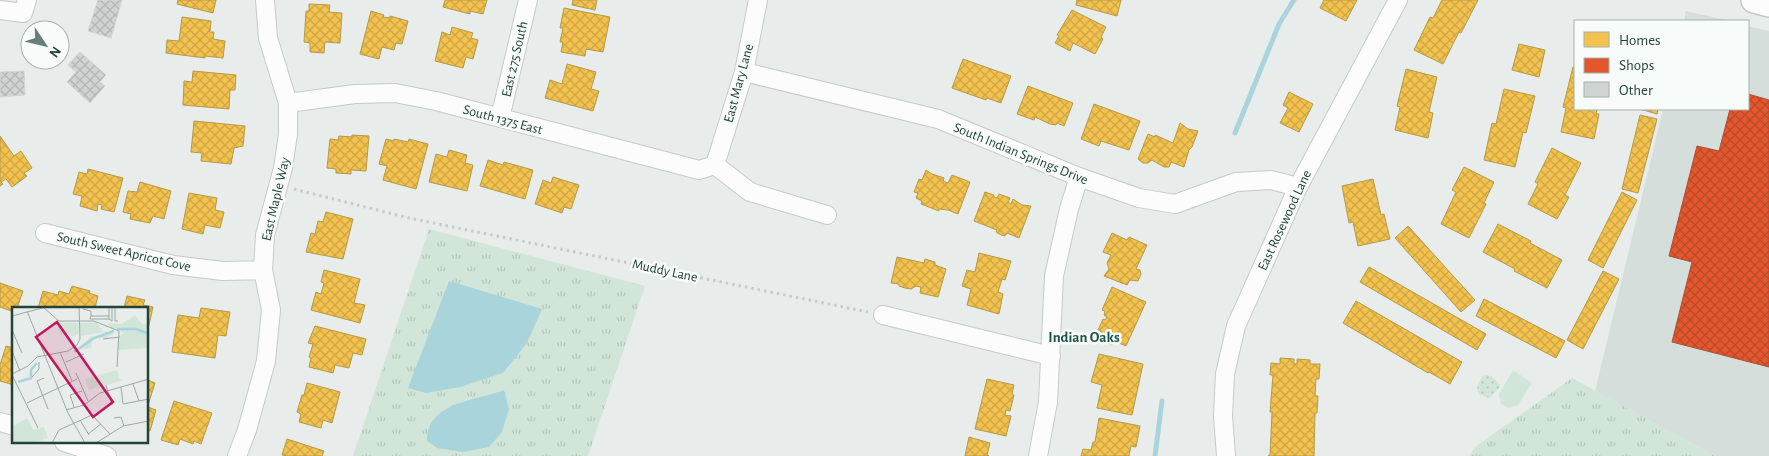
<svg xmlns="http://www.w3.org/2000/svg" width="1769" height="456" font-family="'Alegreya Sans',sans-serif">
	<defs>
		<pattern id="grass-tufts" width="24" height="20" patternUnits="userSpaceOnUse" patternTransform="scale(1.25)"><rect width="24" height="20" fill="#d1e6d8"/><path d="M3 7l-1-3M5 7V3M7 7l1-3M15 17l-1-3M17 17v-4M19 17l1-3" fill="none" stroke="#b3c6ba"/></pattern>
		<pattern id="park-dots" width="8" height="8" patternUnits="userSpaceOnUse" patternTransform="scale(1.25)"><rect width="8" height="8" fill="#d1e6d8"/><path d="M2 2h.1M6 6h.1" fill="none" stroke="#b3c6ba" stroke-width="1.8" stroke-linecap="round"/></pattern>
		<pattern id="homes-cross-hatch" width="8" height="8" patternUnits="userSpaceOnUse" patternTransform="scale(1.25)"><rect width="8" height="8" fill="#f2c14e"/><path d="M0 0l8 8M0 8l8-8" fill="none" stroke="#cfa745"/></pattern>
		<pattern id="shops-cross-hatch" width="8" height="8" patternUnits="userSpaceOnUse" patternTransform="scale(1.25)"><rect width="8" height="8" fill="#e4572e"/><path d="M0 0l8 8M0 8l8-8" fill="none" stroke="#b94a28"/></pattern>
		<pattern id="building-cross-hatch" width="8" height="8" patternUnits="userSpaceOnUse" patternTransform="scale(1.25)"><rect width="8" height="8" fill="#cfd4d2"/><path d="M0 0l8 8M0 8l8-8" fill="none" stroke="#b2b7b5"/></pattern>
	</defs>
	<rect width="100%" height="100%" fill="#e8edeb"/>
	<!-- built -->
	<path fill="#d6dedb" d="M1686,11L1730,21H1684Z
		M1748,26L1769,31V456H1715L1595,391L1663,109H1748Z"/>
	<!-- grass -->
	<path fill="url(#grass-tufts)" d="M429,229L645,286L588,456H353Z
		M1572,378L1715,456H1469L1475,447Z"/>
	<!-- park -->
	<path fill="url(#park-dots)" d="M1487,375L1493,377L1500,385L1499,388L1489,398L1479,394L1477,388L1482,376Z"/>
	<!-- pitch -->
	<path fill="#d1e6d8" d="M1513,370L1532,383L1518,405L1509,408L1501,404L1499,394Z"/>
	<!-- water -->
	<path fill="#a9d4db" d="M449,281L542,309L527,343L503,373L460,387L426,393L408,388Z
		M504,390L509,409L502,432L489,447L463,452L437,448L427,441C427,401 477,401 504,390Z"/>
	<!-- homes -->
	<path fill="url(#homes-cross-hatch)" stroke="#b49b48" d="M178,0H216L213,13L177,4Z
		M445,0H487L483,14L470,11V14L443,7Z
		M573,0H597L595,10L572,5Z
		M1077,0H1121L1117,16L1076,5Z
		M1324,0H1357L1346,21L1320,8Z
		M1442,0H1478L1461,33L1459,32L1443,64L1414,50L1430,17L1433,18Z
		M309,4L330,5L329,12L342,13L340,43L325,42L324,53L310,52V43L304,42L306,11H309Z
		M564,8L610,17L603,52L586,49L585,56L561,52L563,42H560L563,28H560Z
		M1072,10L1106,27L1101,37L1103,39L1095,54L1073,43L1070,51L1055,43L1059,36L1057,35Z
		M371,11L384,15L383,17L390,18V16L408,21L402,44L396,43L394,50L382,47L379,59L360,54Z
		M182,17L211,21L210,32H214L213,39L225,41L223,58L205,56V58L166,53L167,40L179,41Z
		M452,27L473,33L471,38L478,40L473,59L466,57L463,68L435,61L442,32L450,35Z
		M1519,44L1545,50L1539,77L1512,70Z
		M963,59L1011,76L1001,103L987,98L986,100L952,88Z
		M567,64L596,72L591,89L599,91L593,111L545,98L550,80L562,84Z
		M1573,67L1575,68V109H1597L1596,114H1599L1594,139L1561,132L1566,108L1563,107Z
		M1406,69L1437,77L1429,112L1433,113L1428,138L1395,130L1400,107L1397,106Z
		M193,71L236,75L235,90H230L229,109L183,105L184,81L192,82Z
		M1028,86L1073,103L1064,126L1057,123L1056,125L1050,124L1035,117L1034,120L1017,114Z
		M1504,89L1535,96L1526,133L1523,132L1515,167L1484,160L1492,123L1496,124Z
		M1289,92L1313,104L1299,132L1280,123L1288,108L1283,105Z
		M1094,104L1140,121L1129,150L1101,141L1099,146L1081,139Z
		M1640,109H1658L1657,114Z
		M1640,115L1657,119L1638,193L1622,189Z
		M194,121L245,126L243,146L234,148L231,164L201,161L202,153L191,152Z
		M1180,123L1188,129L1198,131L1192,147L1189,150L1184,167L1171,162L1169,167H1164L1152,160L1148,163H1143L1138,159L1148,134L1155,137V135L1173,143Z
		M352,135L369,136L366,171L351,170V174L336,173V169L327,168L330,139L338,140L339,136L352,137Z
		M0,136L14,156L21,151L32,168L24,173L27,176L12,187L6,179L1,182L3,184L0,186Z
		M386,139L394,141V139L408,142L409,139L428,144L416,189L383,180L387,166L379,164Z
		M1552,148L1581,163L1565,195L1569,197L1557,219L1528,204L1538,184L1535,182Z
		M449,150L467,155L465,163L473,165L467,191L429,182L436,154L447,157Z
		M488,160L503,165L504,162L533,170L525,199L480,186Z
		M1464,167L1494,182L1484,203L1486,204L1469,238L1441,224L1456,192L1452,190Z
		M88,169L123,178L114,212L101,209L102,205L98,204L97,211L80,206L82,196L73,194L79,172L87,174Z
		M926,170L932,174L944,178L943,181L948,183L952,175L970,182L958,214L948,210L939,209V211L921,204L922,201L916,198L918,193L914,192L919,179L922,180Z
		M553,177L579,185L571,209L564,207L562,213L535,204L543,180L551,183Z
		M1373,179L1381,215L1384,214L1390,239L1358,246L1353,222L1349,223L1342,186Z
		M140,182L171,191L164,219L153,216L150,223L130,219L131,214L123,212L128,191L137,192Z
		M985,192L994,195V197L997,198L999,194L1010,198L1008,202L1011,204L1013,199L1022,205L1031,206L1019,238L1007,233L1005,236L1001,235L996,232L997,230L974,221Z
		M1622,192L1637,200L1603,268L1588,260Z
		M189,193L217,198L215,210L224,212L220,228L205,225L203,234L182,229Z
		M326,212L353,219L343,259L306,252L311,233L315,234L318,221L323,222Z
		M1498,224L1531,241L1530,243L1562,260L1547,288L1514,271L1515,269L1483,252Z
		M1408,226L1475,300L1461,312L1395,238Z
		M1112,233L1127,240L1129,237L1147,245L1136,269L1140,270L1141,274L1138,281L1130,280L1127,285L1104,276L1109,269L1107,263L1111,255L1103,252Z
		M979,253L1011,261L1005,280L1002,279L998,292L1003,294L999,314L967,305L971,289L962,286L967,270L975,272Z
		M897,257L924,263L925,259L935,262V265L946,269L938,297L920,293L921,287L916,286L911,289L905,288L899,286V284L891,283Z
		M1369,267L1486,334L1477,350L1360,282Z
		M324,270L360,279L354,303L365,305L360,323L311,310L316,292L321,294L324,283L321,282Z
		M1603,271L1619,279L1583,349L1567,340Z
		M0,283L23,291L17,308H14V312L0,307Z
		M72,286L90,291L89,293L98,296L95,308H38L43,291L58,295L59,291L69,294Z
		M1112,287L1146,302L1126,346L1114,341L1112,345L1095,337L1103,319L1105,320L1107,317L1104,315L1105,311L1102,310Z
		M127,296L145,300L143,305L153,307L148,329V308H124Z
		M1484,299L1565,341L1556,358L1476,316Z
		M1356,301L1462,362L1450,384L1429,372L1428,373L1343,323Z
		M201,308L230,312L226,336L218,335L215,358L172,352L178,315L199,318Z
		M315,326L366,339L362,355L353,353L349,368L335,365L333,373L309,367L311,358L309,357L313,344L308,343Z
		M6,346L14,348V385L0,381V365Z
		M1099,354L1143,364L1132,415L1097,408L1102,385L1091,382Z
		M1280,358L1294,359V364H1297V359L1310,360V364H1320L1319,379H1316L1315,396H1318L1317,413H1315L1314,456H1268L1270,455L1272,412H1270L1273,375H1270L1271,363L1280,364Z
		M987,379L1014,385L1012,394L1014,395L1010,411L1006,410L1005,415L1011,416L1006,436L975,429Z
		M148,380L155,383L148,405Z
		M307,383L340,392L332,423L323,420L321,428L299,422L301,414L297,412L302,395H304Z
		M174,401L212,413L201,444L194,441L193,444L180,439L178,445L161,440Z
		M148,407L156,410L150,431L148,430Z
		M1099,418L1140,426L1136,447L1131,446L1129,456H1081L1083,449L1091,450L1093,442H1095Z
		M969,437L990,443L987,455L989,456H965Z
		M287,439L324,451L322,456H286L282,455Z"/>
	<!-- shops -->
	<path fill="url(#shops-cross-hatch)" stroke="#aa5132" d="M1748,94L1769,100V367L1672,342L1692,262L1669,256L1697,146L1719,151L1730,109H1748Z"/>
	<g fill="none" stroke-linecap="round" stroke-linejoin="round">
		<!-- stream -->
		<path stroke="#a9d4db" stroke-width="5" d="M1235,133L1279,24L1294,0
			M1155,456L1162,401"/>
	</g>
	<!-- building -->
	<path fill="url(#building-cross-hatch)" stroke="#d1d6d4" d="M98,0H122L111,38L88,31Z
		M80,52L106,75L100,82L105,86L90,103L67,82L76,72L68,65Z
		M24,71L25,95L0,97V72Z"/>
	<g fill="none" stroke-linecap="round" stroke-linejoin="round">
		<defs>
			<path id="street" d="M0,10L23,13L27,0
				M744,72L938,119L1079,177L1139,198L1175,204L1236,182L1271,180L1298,187
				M288,103L355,94L395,93L436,101L699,170L715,165
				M500,118L528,0
				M715,165L744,72L758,0
				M715,165L750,192L827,215
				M45,233L173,265L223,271L263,270
				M883,315L1051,356
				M0,422L14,426
				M64,442L107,456
				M237,456L247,430L266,361L271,310L263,270L265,235L283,168L288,134V103L268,38L265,0
				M1038,456L1048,402L1054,276L1069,209L1079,177
				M1226,456L1223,416L1225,374L1236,326L1298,187L1398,0"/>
			<path id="secondary" d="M1754,0L1769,4"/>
		</defs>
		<!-- street casing -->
		<use href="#street" stroke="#c5cac8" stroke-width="20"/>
		<!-- secondary casing -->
		<use href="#secondary" stroke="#c3cbc8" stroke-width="28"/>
		<!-- path -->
		<path stroke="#c3ccca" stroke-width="3" stroke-dasharray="2.5 4" stroke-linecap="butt" d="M294,189L409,218L868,312"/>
		<!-- street -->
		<use href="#street" stroke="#fcfcfc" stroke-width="18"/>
		<!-- secondary -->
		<use href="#secondary" stroke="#fcfcfc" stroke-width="25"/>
	</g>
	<g text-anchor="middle" stroke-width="5" stroke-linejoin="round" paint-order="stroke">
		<!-- street labels -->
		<g font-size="14" fill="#24423a" stroke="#f7fbf9">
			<text transform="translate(514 59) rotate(-77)" y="5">East 275 South</text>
			<text transform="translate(738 83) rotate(-75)" y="5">East Mary Lane</text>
			<text transform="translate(503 119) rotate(15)" y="5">South 1375 East</text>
			<text transform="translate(1021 153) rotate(22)" y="5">South Indian Springs Drive</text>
			<text transform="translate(275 199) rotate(-77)" y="5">East Maple Way</text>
			<text transform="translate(1284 220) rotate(-65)" y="5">East Rosewood Lane</text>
			<text transform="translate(124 251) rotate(13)" y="5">South Sweet Apricot Cove</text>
			<text transform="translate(665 270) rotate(12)" y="5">Muddy Lane</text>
		</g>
		<!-- neighbourhood labels -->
		<g font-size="15" font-weight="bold" fill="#1f5548" stroke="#f7fbf9">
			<text x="1084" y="342">Indian Oaks</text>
		</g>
	</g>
	<!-- overview -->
	<g transform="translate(12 307)">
		<rect width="136" height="136" fill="#e8edeb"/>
		<path d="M123,8L130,17H136V41L106,43L108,29L113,25H109V20L99,22L96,16L110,17ZM46,15L66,16L67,26L62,29L48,27ZM84,15L92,25L69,29L67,16ZM105,63L107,72L112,73L77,83L73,72Z" fill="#d1e6d8"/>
		<path d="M115,18L123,23L136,19V32L129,28H117ZM92,25H102L95,31H81L79,41L68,42L79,29L87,30Z" fill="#d1e6d8"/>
		<path d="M15,111L21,123L32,120L36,131L22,136H1L0,120Z" fill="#d1e6d8"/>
		<path fill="none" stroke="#a9d4db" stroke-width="2.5" d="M105,22H124L137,27M62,45L82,31L102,24M6,75L19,71V63L25,56"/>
		<path fill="none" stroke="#9aa9a4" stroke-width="1" d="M103,0V14H106M32,1L47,14H82L107,24L105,60M71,2L79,4V9H97V0M15,4L56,106L73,136M0,9L34,0M79,9L78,12H97V9M97,12L100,14V0M0,23L10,46M91,32L108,30M0,44L8,64M48,45L60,74M54,55L72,47M64,66L76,94M0,67L16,59L25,50L56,44L65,38L68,32L67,0M0,68L26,121M20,70L27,62V55M32,71L25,74L36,102M121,77L127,94M94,78L100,98M109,80L111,97L137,92M15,96L65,72M62,100L58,88L70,84M54,103L72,98L88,86L137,72M102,111L109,110L112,119M68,113L77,128M76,127L89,117M40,136L47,123L80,108L98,127M84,136L111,119L137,114"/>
		<path fill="#c2185b" fill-opacity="0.15" stroke="#c2185b" stroke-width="2.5" d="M45,15L101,95L81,110L24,30Z"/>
		<rect width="136" height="136" fill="none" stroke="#24423a" stroke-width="2.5"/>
	</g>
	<!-- legend -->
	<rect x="1574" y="20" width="175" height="90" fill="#f7fbf9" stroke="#a3b1ad"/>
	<rect x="1584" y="32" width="25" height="15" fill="#f2c14e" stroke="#a3b1ad"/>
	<text x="1619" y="45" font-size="15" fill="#24423a">Homes</text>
	<rect x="1584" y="58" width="25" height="15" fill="#e4572e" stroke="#a3b1ad"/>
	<text x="1619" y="70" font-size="15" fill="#24423a">Shops</text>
	<rect x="1584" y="82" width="25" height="15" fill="#cfd4d2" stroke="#a3b1ad"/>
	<text x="1619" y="95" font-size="15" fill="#24423a">Other</text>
	<!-- north arrow -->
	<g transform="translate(45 45) rotate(125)"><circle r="24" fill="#f7fbf9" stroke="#a3b1ad"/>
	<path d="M0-4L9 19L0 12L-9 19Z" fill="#697e78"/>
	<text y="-8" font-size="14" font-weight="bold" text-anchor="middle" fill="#24423a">N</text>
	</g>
</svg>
